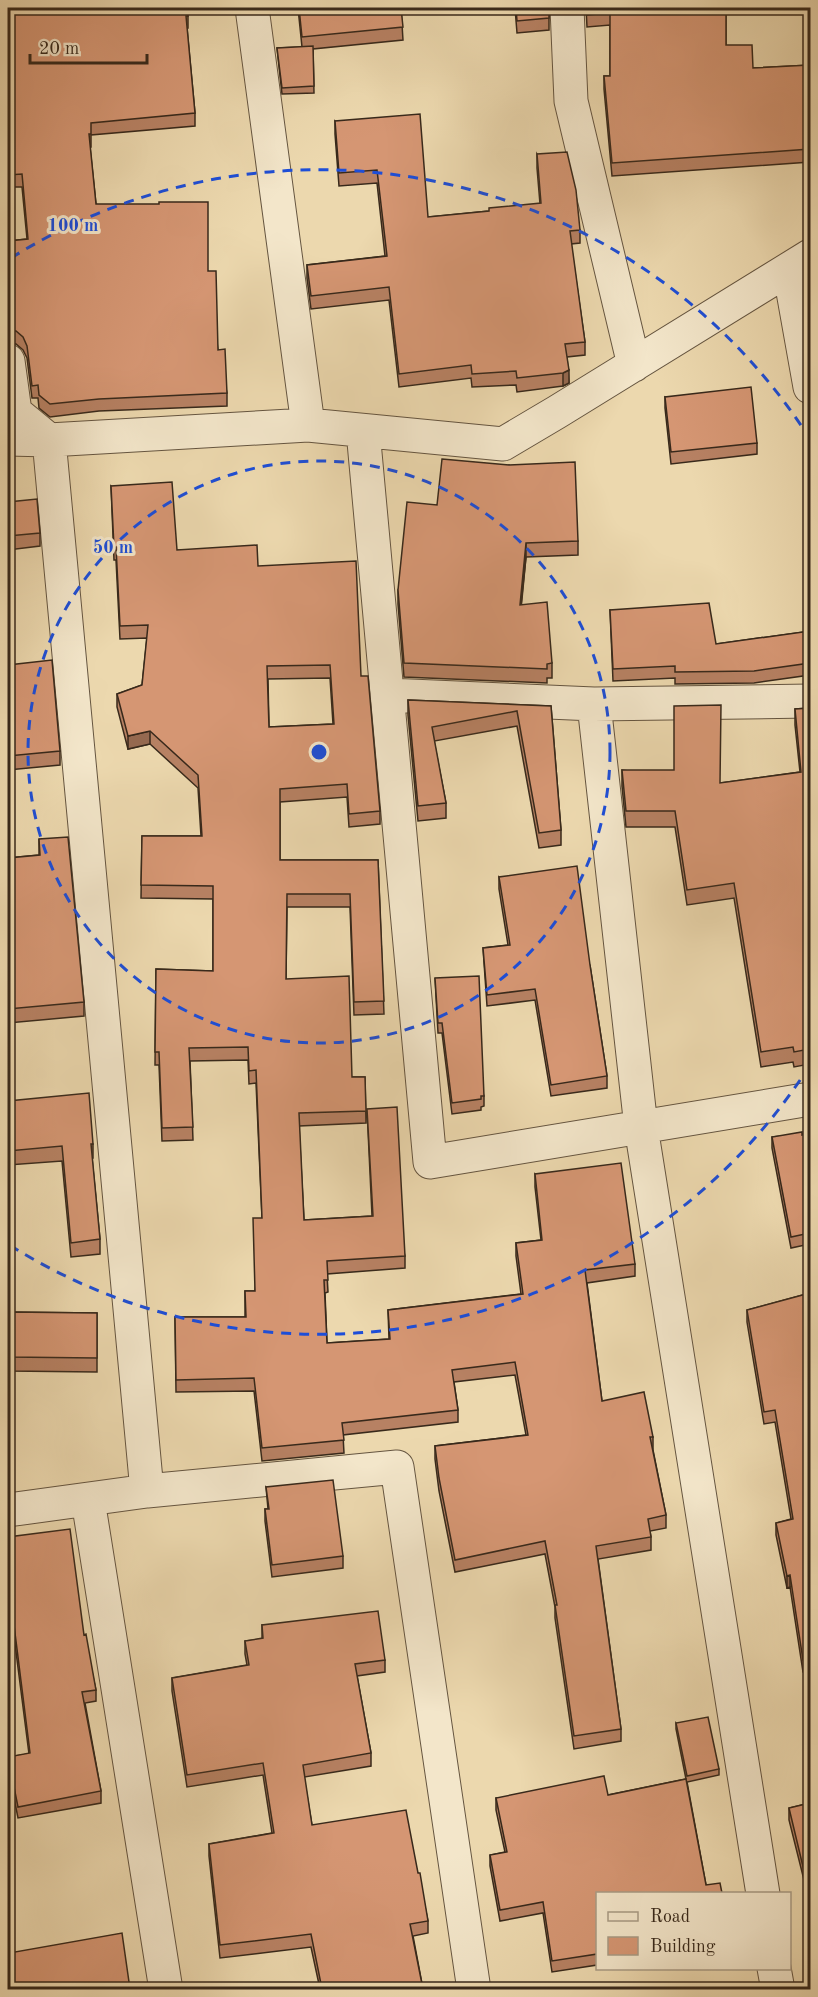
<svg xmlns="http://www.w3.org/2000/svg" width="818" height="1997" font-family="'Old Standard TT',serif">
	<rect width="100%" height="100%" fill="#ecd8ae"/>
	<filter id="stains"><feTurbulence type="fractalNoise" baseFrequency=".00333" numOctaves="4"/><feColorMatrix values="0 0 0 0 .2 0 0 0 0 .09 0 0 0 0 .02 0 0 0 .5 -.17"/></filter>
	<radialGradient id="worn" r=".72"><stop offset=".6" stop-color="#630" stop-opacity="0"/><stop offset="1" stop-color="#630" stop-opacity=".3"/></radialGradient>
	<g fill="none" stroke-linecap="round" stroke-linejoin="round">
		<defs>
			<path id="minor" d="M252,8L308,425
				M567,8L571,101L634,365
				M789,269L810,387
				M8,361L15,412L49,440L147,1491
				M363,431L430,1162L810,1099
				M8,439L49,440L308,425L503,444L557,412L810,256
				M387,695L594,704L810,701
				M594,704L641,1127L763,1894
				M88,1500L166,1990
				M8,1510L147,1491L397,1467L474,1990
				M774,1968L778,1990"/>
		</defs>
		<!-- minor casing -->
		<use href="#minor" stroke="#655540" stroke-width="35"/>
		<!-- minor -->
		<use href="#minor" stroke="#f3e6ca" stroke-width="33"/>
	</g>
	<!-- wall -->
	<path fill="#b78163" stroke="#38291b" stroke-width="1.5" fill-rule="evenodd" d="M8,8L188,16V28H187L195,113V126L91,135V147H90L96,204L208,271L218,350L227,393V406L99,411L50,417L39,408L38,398H32L27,358L23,350L16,344L8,343V241L27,239L22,187H8Z
		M298,8H401L403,40L313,49L314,93L282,94L277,48L302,47Z
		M515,8H549V30L517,33Z
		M586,8H726V45L753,68L810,65V162L612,176L604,89V76H610V25L587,27Z
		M335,121L428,217L489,211L540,204L537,168V154L580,230V243L571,244L585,342V355L567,357L569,383L563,386L517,392L516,385L472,387L471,378L399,387L389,300L311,309L307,278V265L385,256L377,183L339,186L335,134Z
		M665,397L757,443V454L671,464L665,408Z
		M509,465L578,541V555L526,557L521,605L552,663V678H547V683L404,677L398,604V590L437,505Z
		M111,486L177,550L258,566L361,676L380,811V824L349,827L347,797L280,802V860H378L384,1014L354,1015L350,907H287L286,979L352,1077H365L366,1123L299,1126L304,1220L372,1216L367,1109L405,1256V1268L327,1274L328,1292L325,1293L327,1343L389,1339L388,1310L521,1294L516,1256V1243L541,1240L535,1187V1174L635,1264V1276L587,1283L602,1401L653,1437V1450L666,1515V1528L650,1531L651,1537V1550L598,1559L621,1729V1741L574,1749L555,1618V1607L545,1554L455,1572L439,1491L435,1459V1446L526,1435L515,1375L454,1382L458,1410V1422L343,1435L344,1453L262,1461L254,1391L176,1392L175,1317H245V1291H255L262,1218L256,1083L249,1084L248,1060L190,1061L193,1140L162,1141L159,1065H155L156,969L213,971V899L141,898L142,836H201L198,788L150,744L128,749L117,707V694L142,685L147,638L120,639L116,560H114ZM330,678L333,724L269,727L268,679Z
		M8,502L40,533V546L8,550Z
		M610,610L716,644L810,631V675L754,683L675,684V678L613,681Z
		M8,665L60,751V765L8,770Z
		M408,700L551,706L561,830V845L539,848L517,726L434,741L446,803V818L418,821L408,715Z
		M810,708V1064L794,1067L793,1062L761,1067L734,898L687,905L675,827H626L622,786V770L720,783L800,772L795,725V709Z
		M39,839L84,1002V1016L8,1023V858L39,855Z
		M499,877L590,965L607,1076V1088L551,1096L535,1000L487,1006L483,948L508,945L499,889Z
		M435,978L484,1096V1106L481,1107V1110L452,1114L442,1033H438Z
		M8,1101L93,1144V1158H92L100,1239V1254L71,1257L62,1161L8,1165Z
		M810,1133V1244L791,1248L772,1148V1137Z
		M810,1293V1671L803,1672L790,1587L787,1588L776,1535V1523L791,1519L775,1422L764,1424L747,1322V1310Z
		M8,1312L97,1313V1372L8,1371Z
		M266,1487L343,1556V1568L272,1577L265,1521V1509H268Z
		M8,1537L84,1635L96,1690V1701L85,1703L101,1791V1803L18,1818L8,1768V1757L29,1754L8,1589Z
		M262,1625L385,1660V1672L357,1676L371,1753V1766L304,1777L312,1825L418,1873L428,1921V1933L413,1936L423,1989H320L311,1947L220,1958L209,1856V1844L272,1833L263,1775L187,1787L172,1691V1678L247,1665L245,1654V1641L262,1639Z
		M676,1723L719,1769V1775L687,1782L706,1885L722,1893H597V1965L552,1972L543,1913L500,1921L490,1866V1855L505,1852L496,1810V1798L608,1795L686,1779L676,1729Z
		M810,1803V1928L808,1912V1900H809L789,1820V1808Z
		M9,1953L130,1989H13L9,1965Z"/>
	<!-- shaded-wall -->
	<path fill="#956950" stroke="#38291b" stroke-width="1.5" d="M569,370V383L563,386V373Z
		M526,543V557L520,620V605Z
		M150,731V744L128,749V736Z
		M790,1575V1587L787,1588V1576Z"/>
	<!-- building -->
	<path fill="#d59673" stroke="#38291b" stroke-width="1.5" fill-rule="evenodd" d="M8,8H187L188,16H186L195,113L91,123V134H89L96,204H159V202H208V271H216L218,350L225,349L227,393L99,399L50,404L39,395L38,385L32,386L27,346L23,337L16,331L8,330V241L28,239L22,174L8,175Z
		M299,8H401L403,27L302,37Z
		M516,8H549V18L517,21Z
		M586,8H726V45H752L753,68L810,65V149L612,163L604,76H610V13L587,15Z
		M313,46L314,86L282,88L277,48Z
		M420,114L428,217L489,211V208L541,203L537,154L567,152L576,190L580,230L570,231L585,342L565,344L569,370L563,373L517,378L516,371L472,374L471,365L399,374L389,287L311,296L307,265L387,256L377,170L339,173L335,121Z
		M751,387L757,443L671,452L665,397Z
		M442,459L509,465L575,462L578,541L526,543L520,605L547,602L552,663L547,664V669L404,663L398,590L407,502L437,505Z
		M172,482L177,550L257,545L258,566L356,561L361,676H368L380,811L349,814L347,784L280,789V860H378L384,1001L354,1002L350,894H287L286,979L349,976L352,1077H365L366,1111L299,1113L304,1220L373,1216L367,1109L397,1107L405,1256L327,1261L328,1280H324L327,1343L390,1339L388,1310L523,1294L516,1243L542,1240L535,1174L621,1163L635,1264L585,1270L602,1401L644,1392L653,1437H650L666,1515L648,1519L651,1537L596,1546L621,1729L574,1736L555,1605H557L545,1541L455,1560L439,1478L435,1446L528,1435L515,1362L452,1370L458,1410L342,1423L344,1440L262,1448L254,1378L176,1380L175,1317H246L245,1291H255L253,1218H262L256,1070L249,1071L248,1047L189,1048L193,1127L162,1128L159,1052H155L156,969L213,971V886L141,885L142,836H202L198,775L150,731L128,736L117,694L142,685L148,625L120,626L116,547H114L111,486ZM330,665L334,724L269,727L267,666Z
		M37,499L40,533L8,536V502Z
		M709,603L716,644L810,631V663L754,671L675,672V666L613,669L610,610Z
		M52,660L60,751L8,756V665Z
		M408,700L551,706L561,830L539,833L517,711L432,727L446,803L418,806Z
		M721,705L720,783L801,772L795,709L810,708V1049L794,1052L793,1047L761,1052L734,883L687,890L675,811H626L622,770H674V706Z
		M68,837L84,1002L8,1009V858L40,855L39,839Z
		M577,866L590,965L607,1076L551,1085L535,989L487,995L483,948L510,945L499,877Z
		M479,976L484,1096H481V1099L452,1103L442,1023H438L435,978Z
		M89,1093L93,1144H91L100,1239L71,1243L62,1146L8,1151V1101Z
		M802,1132V1135L810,1133V1233L791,1237L772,1137Z
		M810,1293V1659L803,1660L790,1575L787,1576L776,1523L793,1519L775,1410L764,1412L747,1310Z
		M8,1312L97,1313V1358L8,1357Z
		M333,1480L343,1556L272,1565L265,1509H269L266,1487Z
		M70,1529L84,1635L86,1634L96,1690L82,1692L101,1791L18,1807L8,1757L30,1753L8,1577V1537Z
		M378,1611L385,1660L355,1664L371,1753L303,1765L312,1825L406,1810L418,1873H420L428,1921L410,1924L423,1989H322L311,1934L220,1945L209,1844L274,1833L263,1763L187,1775L172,1678L249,1665L245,1641L263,1638L262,1625Z
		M708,1717L719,1769L687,1776L676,1723Z
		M604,1776L608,1795L686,1779L706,1885L720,1883L722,1893H597V1954L552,1961L543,1902L500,1910L490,1855L507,1852L496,1798Z
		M810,1803V1896L789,1808Z
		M808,1900H810V1916Z
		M122,1933L130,1989H14L9,1953Z"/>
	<!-- distance rings -->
	<g fill="none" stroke="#1d4ed8" stroke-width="3" stroke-dasharray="10 8">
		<circle cx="319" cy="752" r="291"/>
		<path d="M810 1065A582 582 0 0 1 11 1246M11 258A582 582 0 0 1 810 439"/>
	</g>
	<circle cx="319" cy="752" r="9" fill="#1d4ed8" stroke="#f3e6ca" stroke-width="3"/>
	<g font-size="18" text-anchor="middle" font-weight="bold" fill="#1d4ed8" stroke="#f3e6ca" stroke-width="6" stroke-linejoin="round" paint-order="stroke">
		<text x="73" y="231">100 m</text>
		<text x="113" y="553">50 m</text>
	</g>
	<!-- margin -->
	<rect width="818" height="1997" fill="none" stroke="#ecd8ae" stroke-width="30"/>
	<rect x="9" y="9" width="800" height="1979" fill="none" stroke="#38291b" stroke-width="3"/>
	<rect x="15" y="15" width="788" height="1967" fill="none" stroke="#38291b" stroke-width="1.5"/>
	<!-- legend -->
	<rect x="596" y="1892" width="195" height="78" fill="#f3e6ca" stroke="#a89a84" stroke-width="1.5"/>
	<rect x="608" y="1912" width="30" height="9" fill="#f3e6ca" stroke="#a89a84" stroke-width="1.5"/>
	<text x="650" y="1922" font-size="18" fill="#38291b">Road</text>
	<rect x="608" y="1937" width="30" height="18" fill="#d59673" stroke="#a89a84" stroke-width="1.5"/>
	<text x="650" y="1952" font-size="18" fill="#38291b">Building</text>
	<!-- scale -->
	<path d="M30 54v9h117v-9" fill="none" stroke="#38291b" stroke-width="3"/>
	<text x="39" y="54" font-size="18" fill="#38291b" stroke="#f3e6ca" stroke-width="4.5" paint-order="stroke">20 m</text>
	<rect width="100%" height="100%" filter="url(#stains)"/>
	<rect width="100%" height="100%" fill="url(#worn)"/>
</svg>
